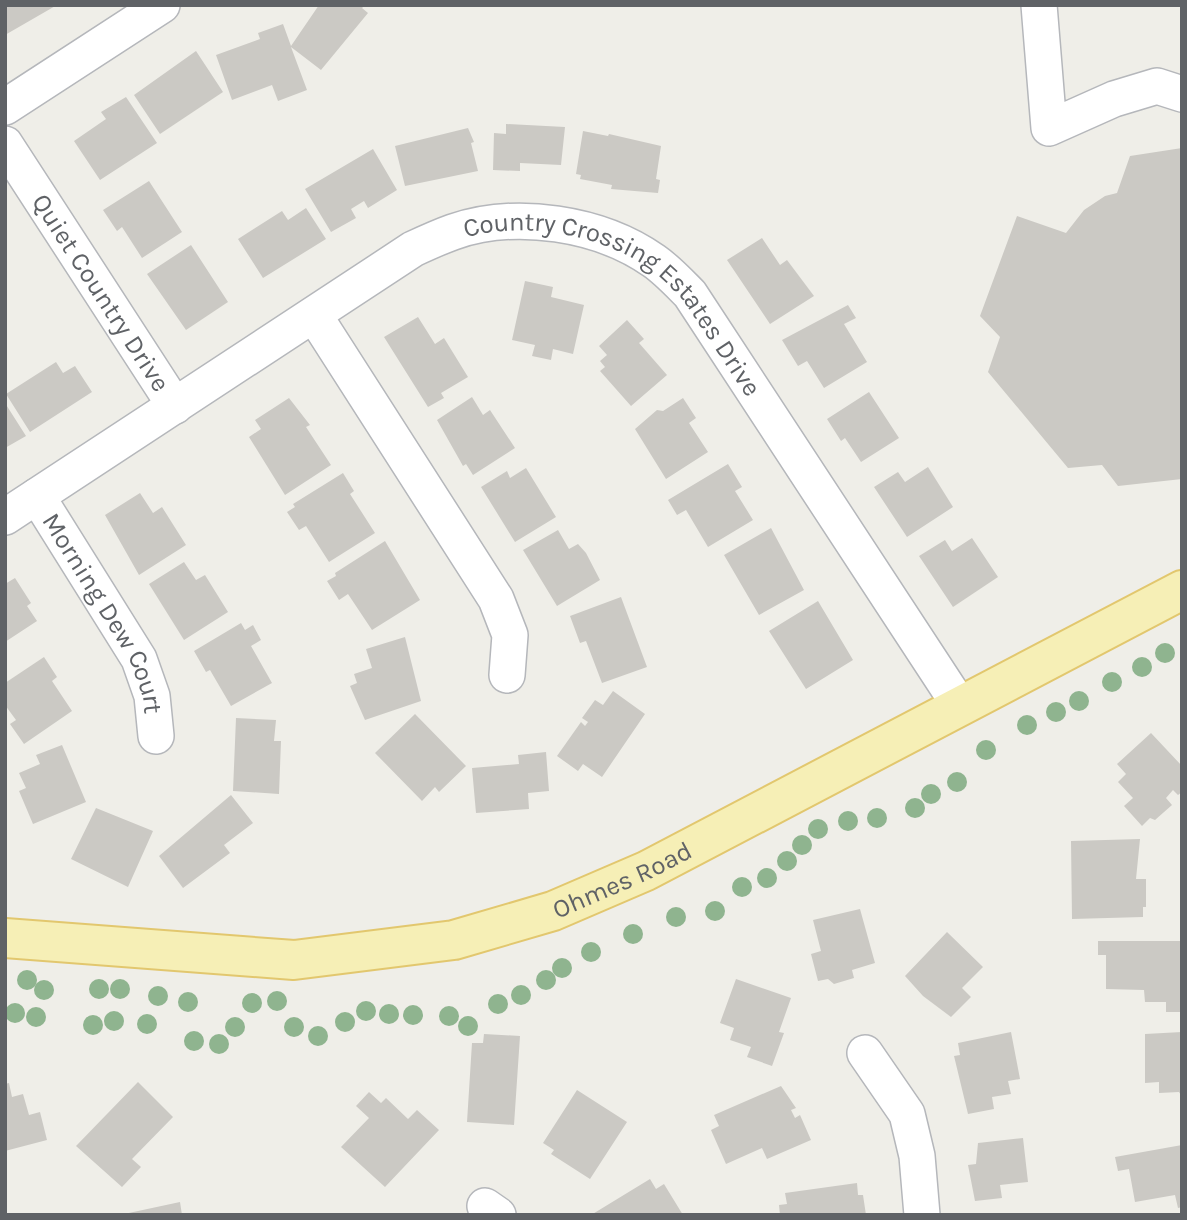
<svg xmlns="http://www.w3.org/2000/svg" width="1187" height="1220" font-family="Karla,sans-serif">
	<rect width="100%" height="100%" fill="#efeee8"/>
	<!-- building -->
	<path fill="#cbc9c4" d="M5,5H57L5,35Z
		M319,5H365L362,8L368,13L321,70L291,47L307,90L278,101L272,85L232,100L216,55L260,39L258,33L283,24L291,46Z
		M196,51L223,92L160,134L134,95Z
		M126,97L157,143L100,180L74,141L106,119L101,112Z
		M506,124L565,127L561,165L520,163V171L493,170L494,133L506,134Z
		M468,128L474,142L471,143L478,171L405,186L395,146Z
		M583,131L608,136L609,134L661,146L656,179L660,180L658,193L611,189L612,185L580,179L581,175L576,174Z
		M1182,148V479L1118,486L1102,465L1068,468L988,372L1000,337L980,316L1017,216L1066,233L1084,210L1105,196L1117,193L1130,156Z
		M373,149L397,190L368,208L364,201L351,209L356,218L331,232L305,189Z
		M149,181L182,232L142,258L122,227L117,231L103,210Z
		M306,208L326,239L263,278L238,239L282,211L288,220Z
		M762,238L780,265L787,260L814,296L770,324L727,260Z
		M191,245L228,302L186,330L147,274Z
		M525,281L553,287L551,297L584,305L573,354L553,349L551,360L532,356L535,345L512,340Z
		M848,305L856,318L844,324L867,362L824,388L807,361L798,366L782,340Z
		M418,317L435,344L444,338L468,377L441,393L444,398L428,407L384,337Z
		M627,320L644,339L639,343L667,375L631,406L600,371L605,367L600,361L607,355L599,346Z
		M56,362L63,373L75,366L92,392L30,432L6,394Z
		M869,392L899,438L861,462L845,438L841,441L827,419Z
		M472,397L483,415L490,410L515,448L473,475L466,464L463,466L437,420Z
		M289,398L310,425L306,427L331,465L285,495L249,437L261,429L255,420Z
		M683,398L696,418L689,423L708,452L666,479L635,429L657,410L663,411Z
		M5,403L26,436L5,448Z
		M728,464L742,487L735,491L753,520L708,547L686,510L677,515L668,500Z
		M928,467L953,507L907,537L874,487L898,472L905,482Z
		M526,468L556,517L515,542L481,487L507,471L510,478Z
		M343,473L354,491L350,494L375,533L329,562L306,526L299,530L287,512L295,507L293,504Z
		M140,493L153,513L162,507L186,545L139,575L105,515Z
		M771,528L804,590L759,615L724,555Z
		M558,530L569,549L578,544L586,553L600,580L557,606L523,550Z
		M972,538L998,577L953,607L919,556L945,540L952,551Z
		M385,541L420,600L372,630L348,594L339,600L327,581L336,576L335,573Z
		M184,562L196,580L205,575L228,612L184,640L149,584Z
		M15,578L31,603L27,606L37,621L5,642V584Z
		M621,597L647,667L602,683L586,641L580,643L570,616Z
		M818,601L853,660L806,689L769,631Z
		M241,623L245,630L253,625L261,640L251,646L272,683L231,706L210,670L206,672L194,651Z
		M405,637L421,701L365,720L350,686L357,683L354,674L372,668L366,649Z
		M44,657L57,677L52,681L72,711L24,744L10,724L16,720L5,705V683Z
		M613,691L645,714L602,777L583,764L578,771L557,756L581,722L585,726L588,722L582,718L595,700L603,705Z
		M415,714L466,766L439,792L435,787L422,801L375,753Z
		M236,718L276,720L274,741H281L279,794L233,791Z
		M1151,733L1182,766V792L1178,795L1173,790L1166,798L1172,805L1155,820L1150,818L1142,826L1124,806L1133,798L1118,782L1126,774L1117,764Z
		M62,745L86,802L33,824L19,791L26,788L19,773L40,764L36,755Z
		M546,752L549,791L528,793L529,809L476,813L472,768L519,764L518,755Z
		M231,795L253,823L224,845L230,853L183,888L159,856Z
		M96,808L153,831L128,887L71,859Z
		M1140,839L1136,879H1146V907H1143V917L1072,919L1071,841Z
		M860,909L875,963L852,970L854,978L834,984L828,979L818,981L811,954L821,951L813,920Z
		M947,932L983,967L962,988L971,997L951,1017L923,996L905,976Z
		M1098,941H1182V1012H1166V1002H1145L1144,990L1106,989V955H1098Z
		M736,979L791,998L779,1032L784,1033L772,1066L747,1057L751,1047L730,1040L734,1028L720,1023Z
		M1011,1032L1020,1079L1008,1081L1011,1094L992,1097L994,1109L968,1114L954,1056L960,1055L958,1043Z
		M1182,1032V1097L1179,1092L1159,1093V1082L1145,1083V1034Z
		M484,1034L520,1036L514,1125L467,1122L472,1043H483Z
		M138,1082L173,1117L132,1159L141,1167L122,1187L76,1146Z
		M9,1083L12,1097L23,1094L29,1115L40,1112L47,1140L5,1151V1084Z
		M781,1086L796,1108L791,1110L795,1118L800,1115L811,1140L767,1159L762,1148L726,1164L711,1130L719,1126L714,1115Z
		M577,1090L627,1122L590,1179L551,1154L554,1150L543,1143Z
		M369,1092L381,1103L386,1098L408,1119L417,1110L439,1130L385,1187L341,1147L369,1118L356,1106Z
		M1023,1138L1028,1182L1000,1185L1002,1198L975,1201L968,1165L976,1164L978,1143Z
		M1182,1145V1207L1178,1208L1175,1195L1135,1202L1129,1169L1118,1171L1115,1157Z
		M650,1179L656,1189L664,1184L683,1215H591Z
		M857,1183L858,1195H863L866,1215H780L779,1205L787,1204L785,1193Z
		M180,1202L182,1215H124V1214Z"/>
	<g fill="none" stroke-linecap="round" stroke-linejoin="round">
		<defs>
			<g id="minor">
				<path d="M1039,5L1049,128L1114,99L1157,86L1182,94"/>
				<path d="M5,107L162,5"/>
				<path id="s1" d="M5,144L175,406"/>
				<path d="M314,315L496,599L510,635L507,675"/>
				<path id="s2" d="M37,496L139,659L152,696L156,736"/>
				<path id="s3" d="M5,517L413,249C426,243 439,237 453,232C516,210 600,223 654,261C667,270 679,283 690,294L960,706"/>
				<path d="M865,1053L907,1114L917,1156L922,1215"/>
				<path d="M485,1206L498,1215"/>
			</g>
			<g id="major">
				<path id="s4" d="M5,938L294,960L454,940L553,911L646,871L1182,590"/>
			</g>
		</defs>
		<!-- minor casing -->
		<use href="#minor" stroke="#b5b7bb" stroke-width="38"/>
		<!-- major casing -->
		<use href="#major" stroke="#e2c76e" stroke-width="42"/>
		<!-- minor -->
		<use href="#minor" stroke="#fff" stroke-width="35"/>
		<!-- major -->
		<use href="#major" stroke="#f6efb6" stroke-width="38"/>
	</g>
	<!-- trees -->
	<g fill="#8fb48f">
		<circle cx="1165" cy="653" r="10"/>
		<circle cx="1142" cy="667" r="10"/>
		<circle cx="1112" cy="682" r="10"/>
		<circle cx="1079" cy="701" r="10"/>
		<circle cx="1056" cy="712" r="10"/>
		<circle cx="1027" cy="725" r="10"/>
		<circle cx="986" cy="750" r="10"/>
		<circle cx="957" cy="782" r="10"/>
		<circle cx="931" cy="794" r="10"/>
		<circle cx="915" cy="808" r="10"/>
		<circle cx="877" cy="818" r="10"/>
		<circle cx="848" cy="821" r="10"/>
		<circle cx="818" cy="829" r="10"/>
		<circle cx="802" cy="845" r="10"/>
		<circle cx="787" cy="861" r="10"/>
		<circle cx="767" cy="878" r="10"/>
		<circle cx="742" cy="887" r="10"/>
		<circle cx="715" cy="911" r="10"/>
		<circle cx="676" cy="917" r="10"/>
		<circle cx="633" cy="934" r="10"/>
		<circle cx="591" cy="952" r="10"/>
		<circle cx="562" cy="968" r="10"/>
		<circle cx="27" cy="980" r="10"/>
		<circle cx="546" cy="980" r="10"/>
		<circle cx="99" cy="989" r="10"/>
		<circle cx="120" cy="989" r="10"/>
		<circle cx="44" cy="990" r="10"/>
		<circle cx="521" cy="995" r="10"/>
		<circle cx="158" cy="996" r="10"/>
		<circle cx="277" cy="1001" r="10"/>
		<circle cx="188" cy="1002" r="10"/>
		<circle cx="252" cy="1003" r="10"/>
		<circle cx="498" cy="1004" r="10"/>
		<circle cx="366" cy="1011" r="10"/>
		<circle cx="15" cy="1013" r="10"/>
		<circle cx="389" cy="1014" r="10"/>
		<circle cx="413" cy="1015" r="10"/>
		<circle cx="449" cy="1016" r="10"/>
		<circle cx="36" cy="1017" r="10"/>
		<circle cx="114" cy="1021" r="10"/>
		<circle cx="345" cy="1022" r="10"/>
		<circle cx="147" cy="1024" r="10"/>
		<circle cx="93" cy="1025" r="10"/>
		<circle cx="468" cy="1026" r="10"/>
		<circle cx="235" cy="1027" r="10"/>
		<circle cx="294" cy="1027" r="10"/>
		<circle cx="318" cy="1036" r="10"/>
		<circle cx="194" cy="1041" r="10"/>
		<circle cx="219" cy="1044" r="10"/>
	</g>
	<g text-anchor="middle" stroke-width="6" stroke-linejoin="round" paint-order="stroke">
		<!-- street labels -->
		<g font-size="26" fill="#5f6266" stroke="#fff">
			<text dy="9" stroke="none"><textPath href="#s1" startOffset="177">Quiet Country Drive</textPath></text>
			<text dy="9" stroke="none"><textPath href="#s3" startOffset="726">Country Crossing Estates Drive</textPath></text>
			<text dy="9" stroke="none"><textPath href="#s2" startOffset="136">Morning Dew Court</textPath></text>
			<text dy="9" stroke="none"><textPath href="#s4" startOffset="630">Ohmes Road</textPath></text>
		</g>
	</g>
	<!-- border -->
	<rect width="1187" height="1220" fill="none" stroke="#5f6266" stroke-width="14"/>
</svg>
